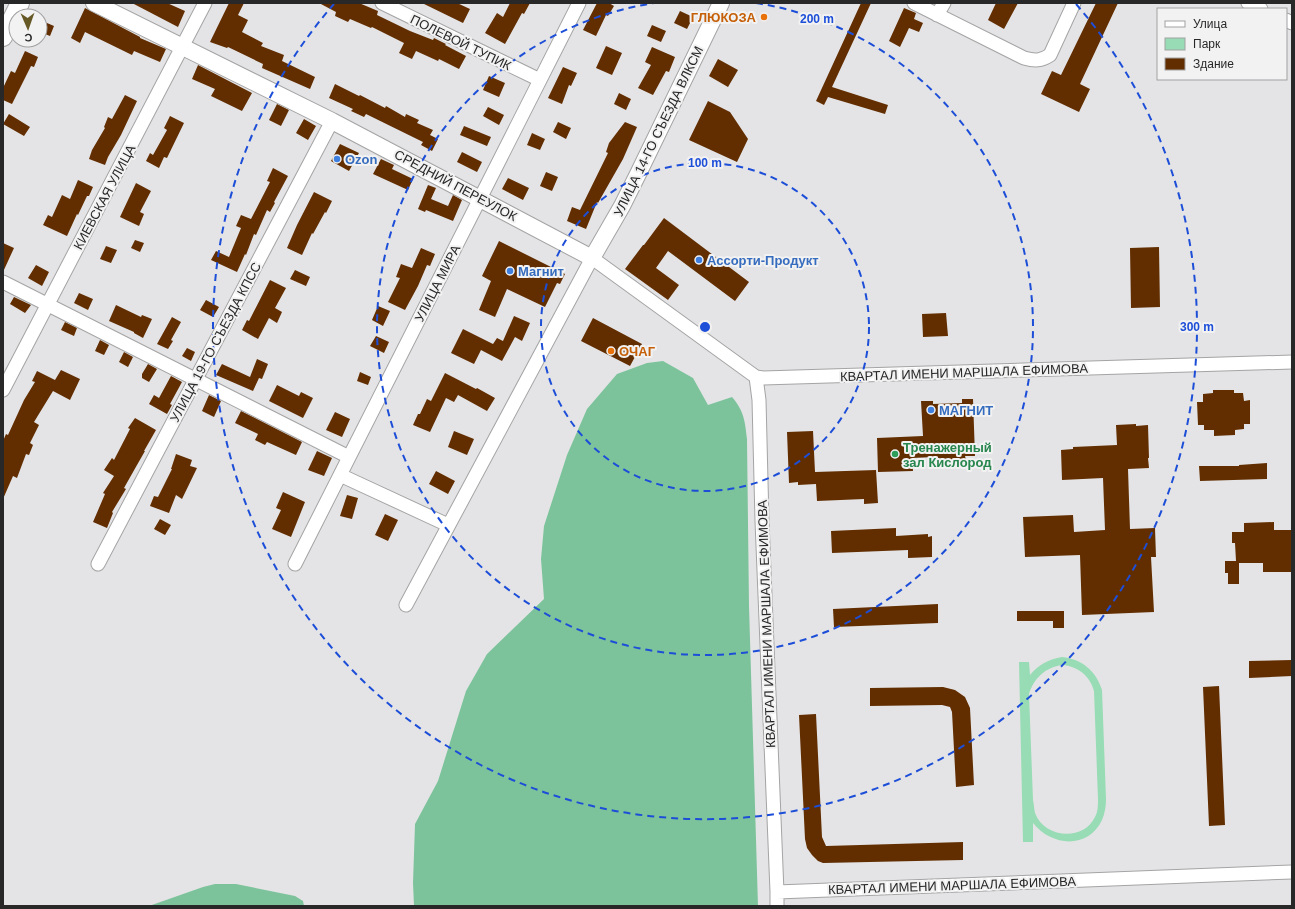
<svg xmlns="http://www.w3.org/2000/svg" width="1295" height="909" font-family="Arial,sans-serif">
	<rect width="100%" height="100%" fill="#e4e4e6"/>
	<!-- green -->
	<path fill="#97dcb4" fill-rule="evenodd" d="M1062,657C1082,659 1096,671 1102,690L1106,799C1106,806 1105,813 1102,820C1088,850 1051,846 1033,823V842H1023L1019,662H1029L1030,675C1038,665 1049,659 1062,657ZM1062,665C1078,666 1090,676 1094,691L1098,799C1098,805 1098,812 1095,817C1083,842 1044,838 1035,813C1034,809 1034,804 1033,800L1029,694C1034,678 1046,667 1062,665Z"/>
	<!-- forest -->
	<path fill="#7cc39b" d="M663,361L693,378L708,405L732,397C744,411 745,421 747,439L749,606L758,906H414L413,883L415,824L438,781L466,691L487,654L544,599L541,559L544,526L567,455L587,409L617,374L647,363Z
		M215,884H236L295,896L303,901L304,906H149L203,887Z"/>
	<!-- building -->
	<path fill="#622e00" d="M132,3H167L185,11L178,27Z
		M229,3H244L238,15L248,20L242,32L263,43L261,46L284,55L282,61L315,77L310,89L262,68L263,64L228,47L227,48L210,42Z
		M319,3H359L378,11L377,15L410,31L433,40L434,38L446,44L445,45L466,56L459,69L439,59L438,61L416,51L412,59L399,53L404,43L372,27L371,28L350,19L348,22L335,16L336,12Z
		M422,3H457L470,9L463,23Z
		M510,3H530L524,14L522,13L505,44L485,33L497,13L503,17Z
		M597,3H609L614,6L608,16L606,15L596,36L583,30Z
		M861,3H871L832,87L888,105L885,114L828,97L824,105L816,101Z
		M996,3H1018L1004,29L988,20Z
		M1096,3H1118L1080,84L1090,89L1079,112L1041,94L1052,71L1061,75Z
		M85,8L140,37V38L166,49L160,62L134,51L132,55L85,32L80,43L71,38Z
		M904,8L916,13L914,19L923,23L919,32L909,28L900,47L889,41Z
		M680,11L693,17L687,29L674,23Z
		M40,20L54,26L50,36L40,32Z
		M652,25L666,31L661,42L647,36Z
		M606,46L622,53L612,75L596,68Z
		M652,47L675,57L669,72L666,71L653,95L638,88L651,65L645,62Z
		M25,51L38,57L34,67L31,66L12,104L3,100V88L11,71L15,73Z
		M718,59L738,70L728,87L709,76Z
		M198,65L252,93L242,111L211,96L215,89L192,79Z
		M563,67L577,73L571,86L569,85L562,104L548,98Z
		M489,76L505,83L499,97L483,90Z
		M335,84L359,96L360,95L385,108L386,106L405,117L406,114L419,120L417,123L433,130L430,135L438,139L432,151L421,145L423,142L366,114L364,117L351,111L353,109L329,98Z
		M619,93L631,99L626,110L614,104Z
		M125,95L137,101L121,135L108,157L105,165L89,159L92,150L105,128L104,127L108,117L112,119Z
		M708,101L730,112L748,139L737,162L689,140Z
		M277,104L289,110L281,126L269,120Z
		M488,107L504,115L499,125L483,116Z
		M9,114L30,127L24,136L3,124Z
		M170,116L184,123L167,158L164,157L159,168L146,161L150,153L153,155L167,130L164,128Z
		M304,119L316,126L308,140L296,133Z
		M558,122L571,128L566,139L553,132Z
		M625,122L637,127L623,159L598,203L597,202L586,229L567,221L572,207L580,210L608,153L606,152L609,143Z
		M464,126L491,137L487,146L460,135Z
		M532,133L545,139L540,150L527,145Z
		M340,144L359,153L349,171L331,161Z
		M462,152L482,162L477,172L457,162Z
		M381,159L394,165L392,169L413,179L408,190L373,174Z
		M273,168L288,176L274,202L275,203L270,212L267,210L256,235L254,234L246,255L245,254L237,272L211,260L216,251L229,257L241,228L236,226L241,215L251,219L270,182L267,181Z
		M546,172L558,177L552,191L540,186Z
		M508,178L529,188L523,200L502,189Z
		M78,180L93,187L89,196H87L78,215L77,214L67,236L43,225L48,215L52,217L62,195L70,199Z
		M136,183L151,191L140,212L144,214L139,226L120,217Z
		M428,185L436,188L431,199L448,206L453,195L462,200L453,221L426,210L425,212L418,209Z
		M314,192L332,201L326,213L325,212L313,234L312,233L302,255L287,248L297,225Z
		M664,218L749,282L735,301L668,251L656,268L679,285L668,300L625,269L643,245H644Z
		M135,240L144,243L140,252L131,248Z
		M499,241L565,274L560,284L557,283L545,307L507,289L495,317L479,310L491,281L482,276Z
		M3,243L14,248L3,272Z
		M106,246L117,250L111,263L100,259Z
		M1159,247L1160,307L1131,308L1130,248Z
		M421,248L435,254L430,266L427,265L418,286L405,310L388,302L400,278L396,277L401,264L412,268Z
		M36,265L49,272L42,286L28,278Z
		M295,270L310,277L306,286L290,279Z
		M270,280L286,288L275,308L282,312L277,323L269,318L258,339L242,330L247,320L249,321Z
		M79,293L93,299L88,310L74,303Z
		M14,297L31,305L25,313L10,304Z
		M206,300L219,307L213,317L200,310Z
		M116,305L141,317L142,315L152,319L143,338L134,333V332L109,321Z
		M378,306L390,311L383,326L372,320Z
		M946,313L948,336L923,337L922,314Z
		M514,316L530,323L522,341L515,337L502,361L481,350L474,364L451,353L463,329L493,344L497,338L503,341Z
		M172,317L181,322L171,340L173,341L168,349L157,344Z
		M593,318L642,344L630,366L581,341Z
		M65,322L77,328L74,336L61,330Z
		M376,336L389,342L384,353L370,346Z
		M100,340L109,345L104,355L95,351Z
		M187,348L195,352L191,361L182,356Z
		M124,352L133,357L128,367L119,362Z
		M257,359L268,364L262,379L259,378L253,391L216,375L222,364L250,377Z
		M148,364L157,369L149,382L142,378V374Z
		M61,370L80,379L70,400L53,391L34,422L39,425L30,443L33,445L29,455L26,454L17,478L13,476L3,499V441L6,434L8,435L24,400L35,382L32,381L37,371L55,380Z
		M360,372L371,377L368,385L357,381Z
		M445,373L476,389L477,388L495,398L487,411L458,395L454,402L446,398L430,432L413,425L418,414H420L427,399L431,401Z
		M171,376L182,382L170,404L172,405L167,414L149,404L154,395L159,398Z
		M277,385L299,396L301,392L313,398L303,418L269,401Z
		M1213,390H1234V393H1243L1244,401L1250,400V424H1244V429L1235,430V435L1214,436V430H1204V425H1198L1197,402H1203V394L1213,393Z
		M209,395L221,401L214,417L202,411Z
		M962,399H973L975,456H965L966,460L935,461V457L912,458L913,471L878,472L877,438L923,436L921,401H933V404L962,403Z
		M241,411L302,442L296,455L267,442L265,445L255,440L258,434L235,423Z
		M335,412L350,419L342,437L326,430Z
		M135,418L156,430L144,451H145L137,465L124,488L126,489L112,512L113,513L107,528L93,522L105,494L103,493L114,476L104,470L112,458L114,460L130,429L128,428Z
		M1136,424V426L1148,425L1149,458H1148L1149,468L1128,469L1130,529L1155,528L1156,557H1151L1154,612L1082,615L1080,555L1025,557L1023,517L1073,515L1074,532L1105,530L1103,478L1062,480L1061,450L1073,449V447L1117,445L1116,425Z
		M454,431L474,439L467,455L448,447Z
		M813,431L815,472L876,470L878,503L864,504V499L817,501L816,484L798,485V482L789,483L787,432Z
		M317,451L332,458L324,476L308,470Z
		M176,454L192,460L190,466L197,468L182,499L176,495L169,513L150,506L154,496L158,497L172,469H171Z
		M1267,463V479L1200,481L1199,466H1239V465Z
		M436,471L455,481L448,494L429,484Z
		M283,492L305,502L291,537L272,529L281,510L276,508Z
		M347,495L358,498L352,519L340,516Z
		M385,514L398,520L388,541L375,535Z
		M160,519L171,525L165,535L154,529Z
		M1274,522V530H1292V572H1263V563H1239V584H1228V573H1225V561H1236L1235,543H1232V532H1244V523Z
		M896,528V536L928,534V537L932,536V557L908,558V550L832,553L831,531Z
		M938,604V623L834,627L833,609Z
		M1017,611H1064V628H1053V621H1017Z
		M1292,660V676L1249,678V661Z
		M1219,686L1225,825L1209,826L1203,687Z
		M943,687L955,690L965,697L970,708L974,785L956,787L952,712L950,707L942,705L870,706V688Z
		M816,714L822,837L826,846L963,842V860L823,863L818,861L812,855L807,848L805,839L799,715Z"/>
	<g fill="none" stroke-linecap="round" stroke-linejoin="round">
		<defs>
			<path id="minor" d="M382,3L540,80
				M914,3L1024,58C1035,61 1041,61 1050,55L1074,3
				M1248,3L1261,9
				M937,15L944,3
				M1286,20L1292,23
				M3,282L349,457
				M756,377L759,400L762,521L777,892L1292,872
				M3,390L205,3
				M340,475L448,525
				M98,564L332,121
				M295,564L579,3
				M406,605L592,258L756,377L763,378L1292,362
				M777,892V906"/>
			<path id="tertiary" d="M94,3L332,121L592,258L622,206L638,174L721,3"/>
			<path id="secondary" d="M3,37L20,3"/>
		</defs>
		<!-- minor casing -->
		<use href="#minor" stroke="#a4a4a5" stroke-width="15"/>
		<!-- tertiary casing -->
		<use href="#tertiary" stroke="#a4a4a5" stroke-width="18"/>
		<!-- secondary casing -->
		<use href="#secondary" stroke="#a4a4a5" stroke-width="20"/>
		<!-- minor -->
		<use href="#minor" stroke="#fff" stroke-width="13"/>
		<!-- tertiary -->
		<use href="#tertiary" stroke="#fff" stroke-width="16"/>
		<!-- secondary -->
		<use href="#secondary" stroke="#fff" stroke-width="18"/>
	</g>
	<!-- distance rings -->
	<g fill="none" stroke="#1d4ed8" stroke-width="2" stroke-dasharray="7 5">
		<circle cx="705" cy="327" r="164"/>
		<path d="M756 3A328 328 0 1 1 654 3"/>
		<path d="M1076 4A492 492 0 1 1 334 4"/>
	</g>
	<!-- markers -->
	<g fill="#e8710a" stroke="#f2f2f3" stroke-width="1.5">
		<circle cx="764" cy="17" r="4"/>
		<circle cx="611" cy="351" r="4"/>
	</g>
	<g fill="#3f7fe0" stroke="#f2f2f3" stroke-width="1.5">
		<circle cx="337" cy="159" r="4"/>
		<circle cx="699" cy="260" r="4"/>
		<circle cx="510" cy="271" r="4"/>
		<circle cx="931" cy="410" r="4"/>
	</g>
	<circle fill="#2e9e5b" stroke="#f2f2f3" stroke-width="1.5" cx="895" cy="454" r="4"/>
	<g text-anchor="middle" stroke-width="4" stroke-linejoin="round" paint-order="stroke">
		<!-- food labels -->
		<g font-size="13" font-weight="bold" fill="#c56008" stroke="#f2f2f3" text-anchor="end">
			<text x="756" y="22">ГЛЮКОЗА</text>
			<text x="619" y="356" text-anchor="start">ОЧАГ</text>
		</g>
		<!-- street labels -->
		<g font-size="13" fill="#282829" stroke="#f2f2f3">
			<text transform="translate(461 42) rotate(26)" y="5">ПОЛЕВОЙ ТУПИК</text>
			<text transform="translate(658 131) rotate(-64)" y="5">УЛИЦА 14-ГО СЪЕЗДА ВЛКСМ</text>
			<text transform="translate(456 185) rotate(28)" y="5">СРЕДНИЙ ПЕРЕУЛОК</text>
			<text transform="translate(104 197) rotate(-62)" y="5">КИЕВСКАЯ УЛИЦА</text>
			<text transform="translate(437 283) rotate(-63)" y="5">УЛИЦА МИРА</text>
			<text transform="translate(215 342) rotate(-62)" y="5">УЛИЦА 19-ГО СЪЕЗДА КПСС</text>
			<text transform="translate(964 372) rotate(-2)" y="5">КВАРТАЛ ИМЕНИ МАРШАЛА ЕФИМОВА</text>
			<text transform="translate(766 624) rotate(-92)" y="5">КВАРТАЛ ИМЕНИ МАРШАЛА ЕФИМОВА</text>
			<text transform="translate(952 885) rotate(-2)" y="5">КВАРТАЛ ИМЕНИ МАРШАЛА ЕФИМОВА</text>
		</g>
		<!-- shop labels -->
		<g font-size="13" font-weight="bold" fill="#366cbe" stroke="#f2f2f3" text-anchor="start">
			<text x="345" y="164">Ozon</text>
			<text x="707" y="265">Ассорти-Продукт</text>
			<text x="518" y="276">Магнит</text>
			<text x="939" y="415">МАГНИТ</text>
		</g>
		<!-- leisure labels -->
		<g font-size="13" font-weight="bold" fill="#27864d" stroke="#f2f2f3" text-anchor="start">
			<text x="903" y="452">Тренажерный<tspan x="903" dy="15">зал Кислород</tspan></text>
		</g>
	</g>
	<circle cx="705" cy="327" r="6" fill="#1d4ed8" stroke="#f2f2f3" stroke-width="2"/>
	<g font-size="12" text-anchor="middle" font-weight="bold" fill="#1d4ed8" stroke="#f2f2f3" stroke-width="4" stroke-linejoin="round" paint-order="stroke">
		<text x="817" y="23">200 m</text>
		<text x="705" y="167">100 m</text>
		<text x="1197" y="331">300 m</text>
	</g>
	<!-- border -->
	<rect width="1295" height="909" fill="none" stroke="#282829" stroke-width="8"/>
	<!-- legend -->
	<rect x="1157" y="8" width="130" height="72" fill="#f2f2f3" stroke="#a1a1a2"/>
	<rect x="1165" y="21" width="20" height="6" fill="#ffffff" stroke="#a1a1a2"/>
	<text x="1193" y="28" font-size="12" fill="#282829">Улица</text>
	<rect x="1165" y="38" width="20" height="12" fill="#97dcb4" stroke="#a1a1a2"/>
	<text x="1193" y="48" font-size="12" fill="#282829">Парк</text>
	<rect x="1165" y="58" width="20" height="12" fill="#622e00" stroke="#a1a1a2"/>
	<text x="1193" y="68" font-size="12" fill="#282829">Здание</text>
	<!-- north arrow -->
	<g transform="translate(28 28) rotate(178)"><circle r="19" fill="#f2f2f3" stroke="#a1a1a2"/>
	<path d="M0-3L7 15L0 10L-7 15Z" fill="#665926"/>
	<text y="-6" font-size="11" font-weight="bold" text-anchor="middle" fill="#282829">С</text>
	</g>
</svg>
